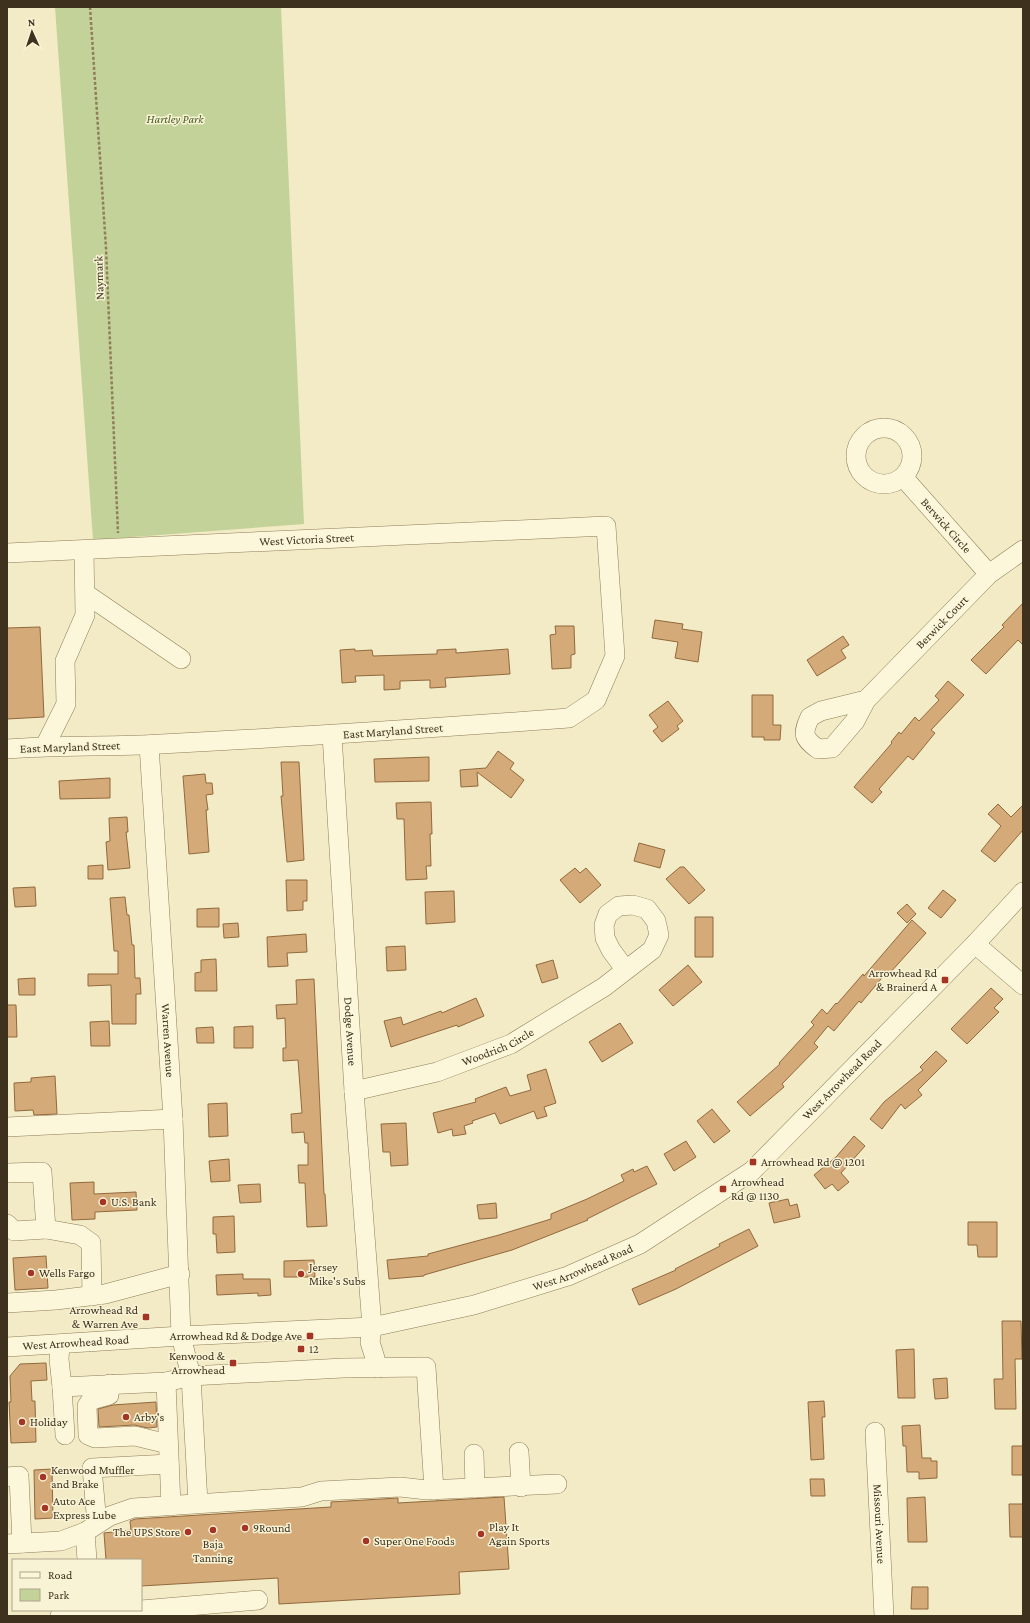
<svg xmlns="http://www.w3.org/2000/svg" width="1030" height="1623" font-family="'Crimson Pro',serif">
	<rect width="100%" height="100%" fill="#f2ebc5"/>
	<!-- green -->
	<path fill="#c3d298" d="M55,7H281L304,524L93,540Z"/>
	<!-- building -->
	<path fill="#d4aa78" stroke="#91693d" d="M1023,603V645L1018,640L986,674L971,660L1004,627L1002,625Z
		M655,620L683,624L682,629L702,632L698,662L675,658L678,642L652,638Z
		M555,626H574L575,654L571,655V668L552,669L550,635L556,634Z
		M40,627L44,717L7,719V628Z
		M843,636L849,645L841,650L846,658L817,676L807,660Z
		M355,649V651L372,650L373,656L437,654V650L456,649V653L508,649L510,674L445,678L446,687L430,688V680L400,681V689L384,690V675L355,676L356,682L342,683L340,650Z
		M948,681L964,695L931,730L935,733L913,760L908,756L879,789L882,792L872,803L854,787L892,743L891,742L899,732L901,734L915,717L919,721L939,700L935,696Z
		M752,695H773V725H781L780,740H764V737H752Z
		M668,701L683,721L677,726L679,729L662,742L653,731L658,727L649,715Z
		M498,751L514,763L510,769L524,780L511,798L477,772L478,786L461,787L460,770L486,768Z
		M429,757V781L375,782L374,759Z
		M281,762H299L304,860L287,862L281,796H283Z
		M205,774L206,783H212L213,794L206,795L208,810H206L209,852L189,854L183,776Z
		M110,778V798L60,799L59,781Z
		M431,802L432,834H430L431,866H426L427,879L406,880L404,819H397L396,803Z
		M998,804L1011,817L1023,805V830L995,862L981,851L1001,826L988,814Z
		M127,817L128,832H126L130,868L108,870L106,842L110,841L109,818Z
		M639,843L665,850L660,868L634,861Z
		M103,865V879H88V866Z
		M680,867H684L705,890L689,904L666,879Z
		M575,868L580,873L586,868L601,885L580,903L560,880Z
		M286,880H307V901H303V910L287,911Z
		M35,887L36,906L15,907L13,888Z
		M943,890L956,900L941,918L928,908Z
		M454,891L455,922L426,924L425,892Z
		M125,897L127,915H129L132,945H134L135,978H140L141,994H136V1024H112L111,985L88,986V974H118V951H114L110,898Z
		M907,904L916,914L907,923L897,913Z
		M219,908V927H197V909Z
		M695,917H713V957H695Z
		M912,920L926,933L888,975L886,973L861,1003L859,1001L834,1031L828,1026L814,1043L818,1047L782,1084L784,1087L750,1116L737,1102L780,1064L779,1063L814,1025L811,1022L822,1009L827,1014L836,1003L837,1004L863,974L864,976Z
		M238,923L239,937L224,938L223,924Z
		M306,934L307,952L287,953L288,966L268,967L267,937Z
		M405,946L406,970L387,971L386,947Z
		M216,959L217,991H195V973L201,972V960Z
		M553,960L558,978L542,983L536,965Z
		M688,965L702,982L673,1006L659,990Z
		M35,978V995H19L18,979Z
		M314,979L324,1194H325L327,1226L307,1227L305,1183H299L298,1165H308V1143H305L304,1132L292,1133L291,1114L302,1113L298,1060L283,1061V1048H286L285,1018L277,1019L276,1005L297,1004L296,980Z
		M991,988L1003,999L994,1008L999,1012L967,1044L951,1029Z
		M476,998L484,1016L458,1027L457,1025L391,1047L384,1021L401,1017L403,1025L441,1011L442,1013Z
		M7,1005H16L17,1037H7Z
		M109,1021L110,1046H91L90,1022Z
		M620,1023L633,1043L602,1062L589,1042Z
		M253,1026V1048H234V1027Z
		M213,1027L214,1043H197L196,1028Z
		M936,1051L947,1061L918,1090L922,1095L905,1109L901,1104L882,1129L870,1119L884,1102L923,1070L920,1067Z
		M546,1069L556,1103L544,1107L547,1116L537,1119L534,1111L500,1124L495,1113L472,1121L473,1123L464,1126L466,1134L453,1136L452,1129L438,1133L433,1113L476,1102L475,1099L506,1087L510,1096L531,1090L527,1075Z
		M55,1076L57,1114L34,1115L33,1110L15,1111L14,1083L31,1082V1078Z
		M227,1103L228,1136L209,1137L208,1104Z
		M712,1109L730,1131L714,1143L697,1121Z
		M406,1123L408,1165L391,1166L390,1152H383L381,1124Z
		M854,1136L865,1146L841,1173L849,1182L838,1191L832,1184L825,1189L814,1175L836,1157Z
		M686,1141L696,1157L674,1171L664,1154Z
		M229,1159L230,1181L211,1182L209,1161Z
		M647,1166L657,1184L587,1219L588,1220L512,1250L424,1275V1276L389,1279L387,1260L428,1256V1254L499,1235L551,1219V1214L587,1199L624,1181L621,1175L633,1169L634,1172Z
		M94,1182V1194L136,1192L137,1210L95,1212V1219L72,1220L70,1183Z
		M260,1184L261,1202L240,1203L238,1185Z
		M788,1199L790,1206L797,1204L800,1217L774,1223L769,1203Z
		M496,1203L497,1218L479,1219L477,1205Z
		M234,1216L235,1252L217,1253L216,1234H213V1217Z
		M968,1222H997V1257H978L977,1245H968Z
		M749,1229L758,1246L676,1289L639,1305L632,1289L676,1270L675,1269L720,1246L719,1244Z
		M46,1256L48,1288L15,1290L13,1258Z
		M314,1260L315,1277H284V1261Z
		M243,1274V1279H270L271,1295L258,1296V1293L217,1295L216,1275Z
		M1002,1321H1021L1022,1359H1015L1016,1409H995L994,1379H1003Z
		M914,1349L915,1398H898L896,1350Z
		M46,1363L47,1380L31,1381L32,1401H35L36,1442L11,1443L9,1402H11L10,1376L20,1364Z
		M947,1378L948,1398L935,1399L933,1379Z
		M824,1401L825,1417H822L824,1459L811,1460L808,1402Z
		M156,1402L157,1427L148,1428L134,1425L99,1427L98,1409L113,1405Z
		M920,1425L922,1458H931V1461H937V1478L919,1479V1472H907L906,1446H903L902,1426Z
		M1012,1446H1023V1475H1012Z
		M52,1469L53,1518L35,1519L34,1470Z
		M810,1479H824L825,1496H811Z
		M504,1497L509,1569L459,1572L460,1594L279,1604L278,1578L141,1586V1560H106L104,1533L131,1530L130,1521L135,1519L331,1507V1502L398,1498V1503Z
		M925,1497L927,1542H908L907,1498Z
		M1009,1504H1023V1537H1010Z
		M912,1587H928V1609H911Z"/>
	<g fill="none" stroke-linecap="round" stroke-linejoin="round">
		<defs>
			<g id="minor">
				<circle cx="884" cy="456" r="28"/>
				<path id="s1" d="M903,477L989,574"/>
				<path id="s2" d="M7,553L606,526L615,656L596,700L569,718C433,728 297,737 161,744C110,747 58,745 7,749"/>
				<path d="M86,594L181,659"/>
				<path id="s3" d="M866,700L821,711L810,717C802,734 803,738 818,749L832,748L855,721L866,700L989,574L1023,550"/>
				<path id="s4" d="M332,735L354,1091L372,1327L370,1342L378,1368"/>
				<path id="s5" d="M149,745L173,1119L181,1336L191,1376L198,1503"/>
				<path d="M45,746L66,704L65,661L85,615L84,550"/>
				<path d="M975,944L1023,985"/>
				<path id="s6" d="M354,1091L437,1072L511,1044L604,987L652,950L659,935L656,921L647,909L633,905L619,906L608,914L604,925L605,938L611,950L625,969"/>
				<path d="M7,1127L173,1119"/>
				<path d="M7,1173L42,1172L46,1229L14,1231L7,1224"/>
				<path d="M46,1229L80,1235L91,1243L92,1296"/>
				<path d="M7,1303L56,1300L105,1294L180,1274"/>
				<path d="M60,1344L59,1359L62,1387L65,1435"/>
				<path id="s7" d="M7,1347L181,1336L372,1327L474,1305L568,1276L640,1244L752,1171L975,944L1023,892"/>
				<path d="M166,1382L171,1506"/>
				<path d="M110,1384L109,1395L91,1400L87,1406L88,1435L95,1438L135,1436L168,1444"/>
				<path d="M62,1387L166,1382L191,1376L343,1368L426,1367L434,1490"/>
				<path id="s8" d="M875,1432L884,1616"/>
				<path d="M519,1452L521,1487"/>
				<path d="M474,1454L475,1488"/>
				<path d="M7,1477L19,1476L22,1543"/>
				<path d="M97,1524L92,1468L169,1464"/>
				<path d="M85,1532L87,1560"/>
				<path d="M7,1544L61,1541L85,1532L110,1516L133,1508L302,1497L321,1491L400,1487L427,1490L557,1484"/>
				<path d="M141,1610L258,1600"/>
				<path d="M60,1616L136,1610"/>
			</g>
		</defs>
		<!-- minor casing -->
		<use href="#minor" stroke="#907d59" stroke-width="20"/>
		<!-- path -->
		<path stroke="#907d59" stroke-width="2.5" stroke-dasharray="3 2" stroke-linecap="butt" d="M90,7L106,248L118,533"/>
		<!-- minor -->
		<use href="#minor" stroke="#fcf6da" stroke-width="19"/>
	</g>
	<!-- markers -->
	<g fill="#a43423" stroke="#f9f3d6" stroke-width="1.5">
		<rect x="941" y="976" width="8" height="8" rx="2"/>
		<rect x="749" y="1158" width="8" height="8" rx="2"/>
		<rect x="719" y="1185" width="8" height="8" rx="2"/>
		<circle cx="103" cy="1202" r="4"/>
		<circle cx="31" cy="1273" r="4"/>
		<circle cx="301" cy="1274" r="4"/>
		<rect x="142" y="1313" width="8" height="8" rx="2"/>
		<rect x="306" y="1332" width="8" height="8" rx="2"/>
		<rect x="297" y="1345" width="8" height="8" rx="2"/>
		<rect x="229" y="1359" width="8" height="8" rx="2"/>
		<circle cx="126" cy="1417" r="4"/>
		<circle cx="22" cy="1422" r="4"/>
		<circle cx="43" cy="1477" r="4"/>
		<circle cx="45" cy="1508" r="4"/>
		<circle cx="245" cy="1528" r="4"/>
		<circle cx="213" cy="1530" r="4"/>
		<circle cx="188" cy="1532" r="4"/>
		<circle cx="481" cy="1534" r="4"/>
		<circle cx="366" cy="1541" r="4"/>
	</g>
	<g text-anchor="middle" stroke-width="3" stroke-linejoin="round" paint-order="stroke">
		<!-- park labels -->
		<g font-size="12" font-style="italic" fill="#465d23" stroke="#f9f3d6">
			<text x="175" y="123">Hartley Park</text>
		</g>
		<!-- street labels -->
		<g font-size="12" fill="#3e321e" stroke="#f9f3d6">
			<text transform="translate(99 278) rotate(-92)" y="4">Naymark</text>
			<text dy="4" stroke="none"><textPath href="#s1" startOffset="65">Berwick Circle</textPath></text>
			<text dy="4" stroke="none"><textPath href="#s2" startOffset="300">West Victoria Street</textPath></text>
			<text dy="4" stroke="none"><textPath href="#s3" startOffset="279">Berwick Court</textPath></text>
			<text transform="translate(393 731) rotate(-4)" y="4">East Maryland Street</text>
			<text transform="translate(70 747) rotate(-2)" y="4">East Maryland Street</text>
			<text dy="4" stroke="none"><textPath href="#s4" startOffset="297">Dodge Avenue</textPath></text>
			<text dy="4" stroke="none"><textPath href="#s5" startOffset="296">Warren Avenue</textPath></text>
			<text dy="4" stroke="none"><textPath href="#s6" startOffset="151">Woodrich Circle</textPath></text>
			<text dy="4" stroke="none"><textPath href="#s7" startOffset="909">West Arrowhead Road</textPath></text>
			<text dy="4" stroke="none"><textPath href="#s7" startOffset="585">West Arrowhead Road</textPath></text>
			<text dy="4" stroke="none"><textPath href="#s7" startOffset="69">West Arrowhead Road</textPath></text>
			<text dy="4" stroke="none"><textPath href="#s8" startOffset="92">Missouri Avenue</textPath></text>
		</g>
		<!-- poi labels -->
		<g font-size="12" fill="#3e321e" stroke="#f9f3d6" text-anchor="start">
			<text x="937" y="977" text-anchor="end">Arrowhead Rd<tspan x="937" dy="14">&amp; Brainerd A</tspan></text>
			<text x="761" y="1166">Arrowhead Rd @ 1201</text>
			<text x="731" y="1186">Arrowhead<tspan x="731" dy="14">Rd @ 1130</tspan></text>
			<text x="111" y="1206">U.S. Bank</text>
			<text x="309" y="1271">Jersey<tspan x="309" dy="14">Mike's Subs</tspan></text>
			<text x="39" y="1277">Wells Fargo</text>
			<text x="138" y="1314" text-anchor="end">Arrowhead Rd<tspan x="138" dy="14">&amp; Warren Ave</tspan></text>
			<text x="302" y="1340" text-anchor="end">Arrowhead Rd &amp; Dodge Ave</text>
			<text x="309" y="1353">12</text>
			<text x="225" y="1360" text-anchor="end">Kenwood &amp;<tspan x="225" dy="14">Arrowhead</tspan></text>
			<text x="134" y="1421">Arby's</text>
			<text x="30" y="1426">Holiday</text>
			<text x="51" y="1474">Kenwood Muffler<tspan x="51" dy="14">and Brake</tspan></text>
			<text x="53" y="1505">Auto Ace<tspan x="53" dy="14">Express Lube</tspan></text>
			<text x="489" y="1531">Play It<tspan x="489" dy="14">Again Sports</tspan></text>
			<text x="253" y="1532">9Round</text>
			<text x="180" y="1536" text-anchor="end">The UPS Store</text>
			<text x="374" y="1545">Super One Foods</text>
			<text x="213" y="1548" text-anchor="middle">Baja<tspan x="213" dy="14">Tanning</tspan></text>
		</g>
	</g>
	<!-- border -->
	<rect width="1030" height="1623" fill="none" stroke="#3e321e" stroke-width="16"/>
	<!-- legend -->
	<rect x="12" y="1559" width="130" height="52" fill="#f9f3d6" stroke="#aea68c"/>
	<rect x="20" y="1572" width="20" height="6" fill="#fcf6da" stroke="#aea68c"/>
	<text x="48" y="1579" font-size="12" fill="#3e321e">Road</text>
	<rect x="20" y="1589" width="20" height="12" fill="#c3d298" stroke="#aea68c"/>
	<text x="48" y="1599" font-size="12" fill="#3e321e">Park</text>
	<!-- north arrow -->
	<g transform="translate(32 32) rotate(357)" stroke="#f9f3d6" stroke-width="3" paint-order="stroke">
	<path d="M0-3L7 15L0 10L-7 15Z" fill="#3e321e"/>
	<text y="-6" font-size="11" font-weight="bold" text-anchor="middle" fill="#3e321e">N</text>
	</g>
</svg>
